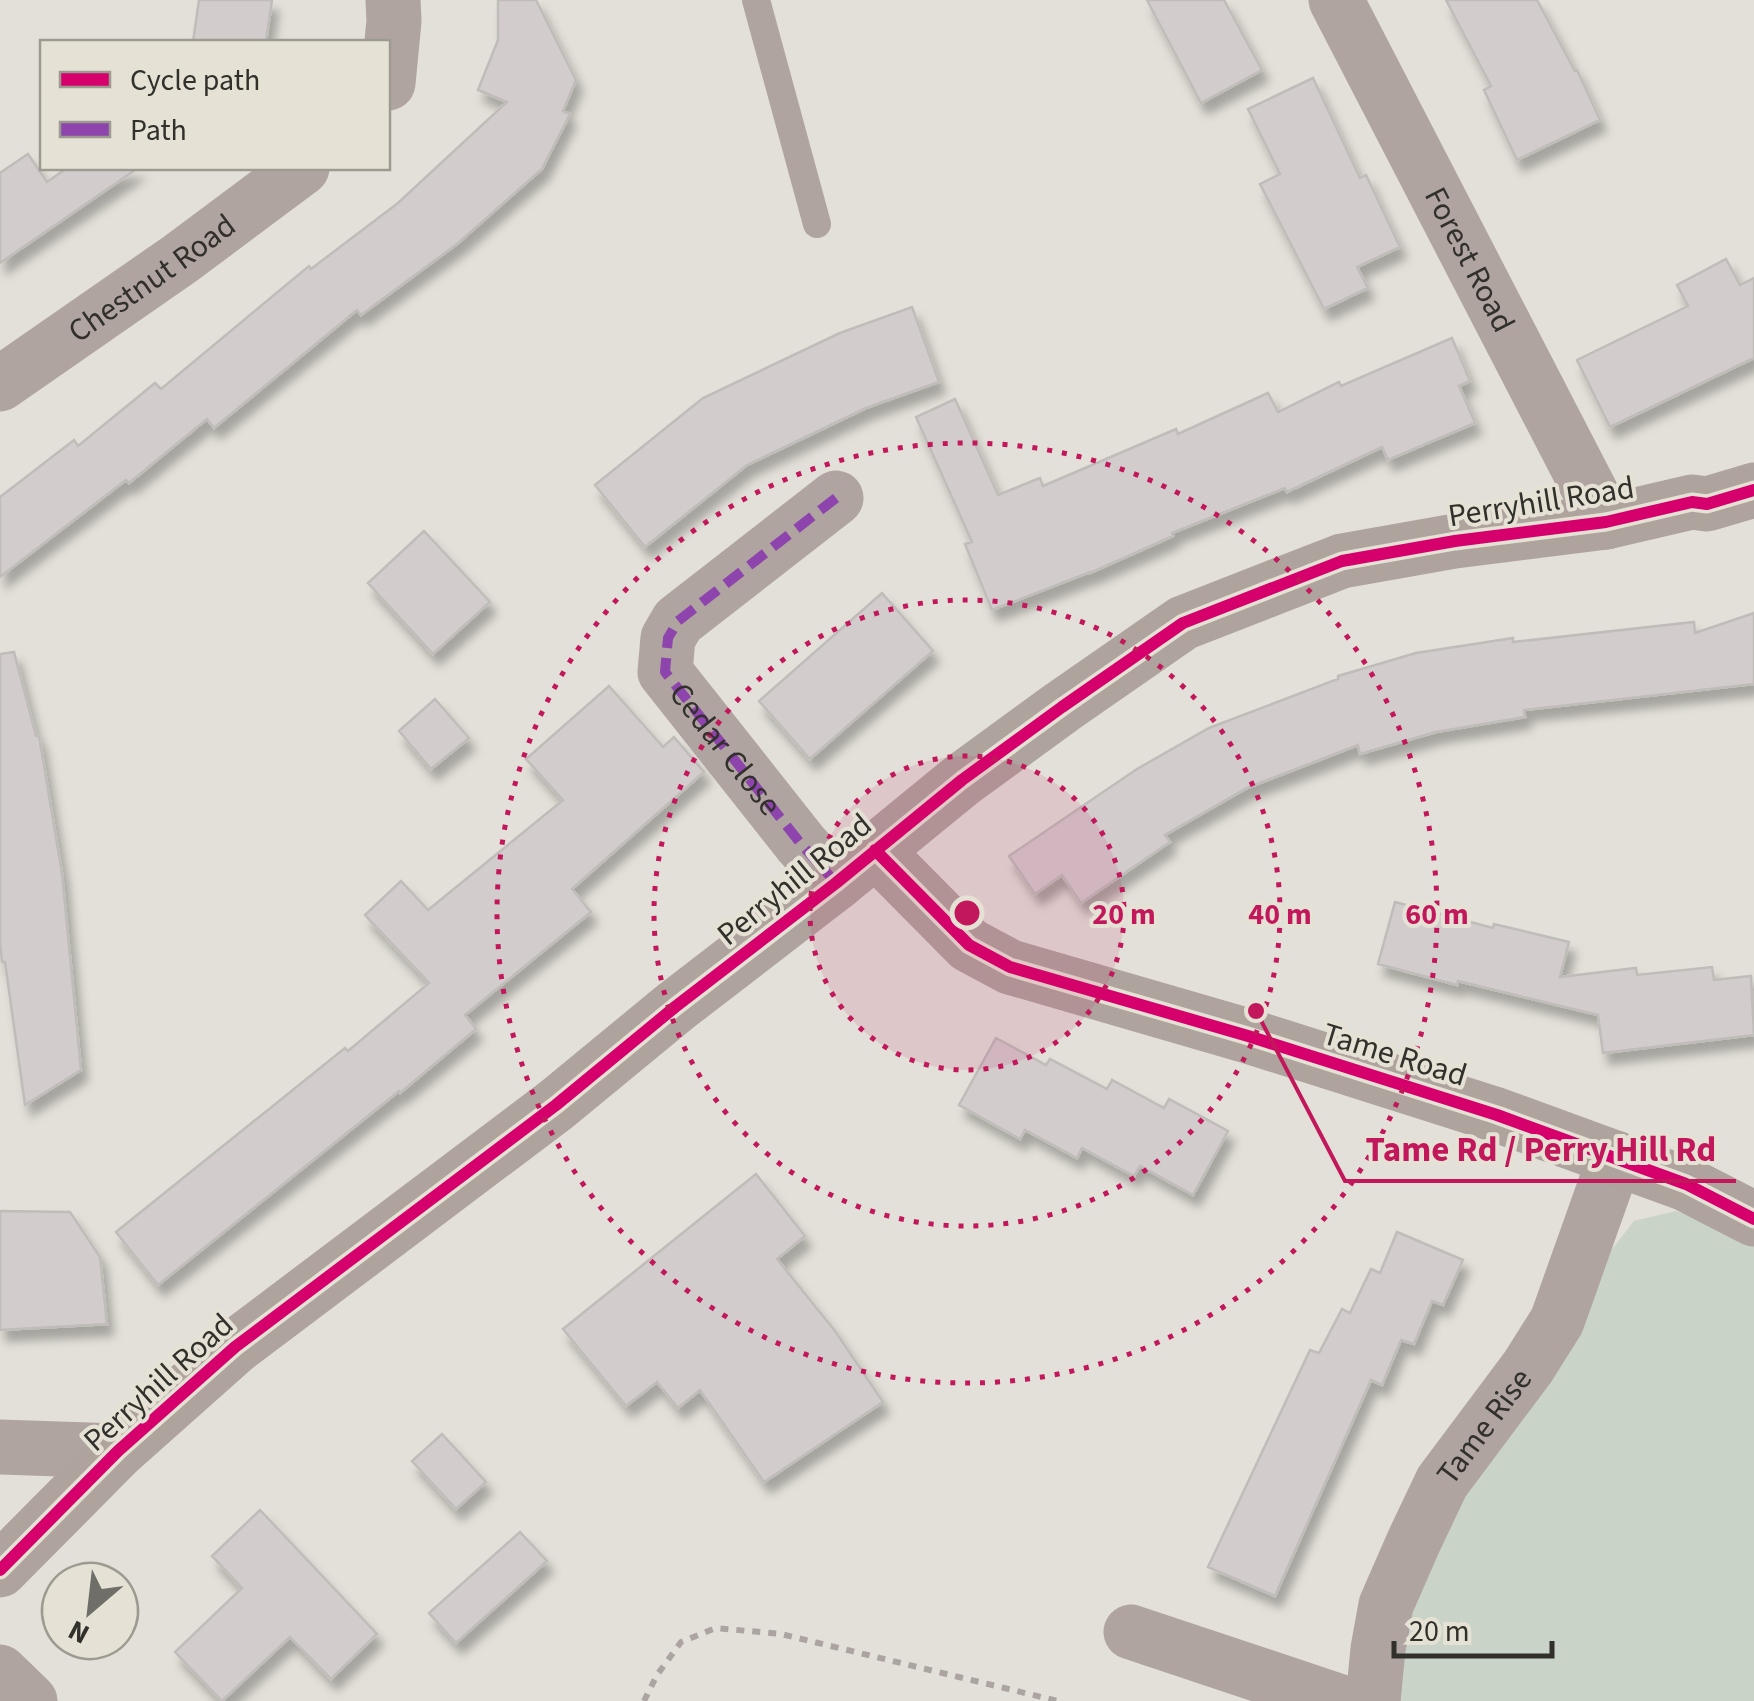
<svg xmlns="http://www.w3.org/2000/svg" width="1754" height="1701" font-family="'Source Sans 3',sans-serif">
	<defs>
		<filter id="shadow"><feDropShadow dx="6" dy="11" stdDeviation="5" flood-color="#0004"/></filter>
	</defs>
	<rect width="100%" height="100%" fill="#e2e0d8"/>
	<!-- green -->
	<path fill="#c9d3c7" d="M1676,1211L1750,1237L1754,1241V1701H1399L1400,1608L1450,1495L1549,1362L1613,1248L1634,1221Z"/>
	<!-- building -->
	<path fill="#d3cccd" stroke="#bfbcba" stroke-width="2.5" filter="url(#shadow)" d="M199,0H272L266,42H193Z
		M498,0H536L576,80L563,111L570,114L542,169L457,244L361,315L357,310L214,428L207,419L129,483L126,480L0,577V497L74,440L78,446L155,383L161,389L309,266L311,269L398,203L507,102L478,90L498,40Z
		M1147,0H1224L1262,70L1201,103Z
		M1446,0H1537L1575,71L1577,70L1600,120L1517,160L1484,90L1491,86Z
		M1313,78L1360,178L1366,175L1400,247L1357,267L1368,288L1324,309L1260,184L1280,174L1248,109Z
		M28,154L47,182L67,168H138L0,263V173Z
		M1726,259L1740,285L1754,278V358L1610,427L1577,360L1688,306L1677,285Z
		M912,307L939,382L866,408L747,465L645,547L595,485L703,398L840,333Z
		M1452,338L1470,381L1459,386L1475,423L1388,460L1382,447L1287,492L1285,488L1172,533L1173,536L1090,573V572L992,610L965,544L972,542L916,417L955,399L998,495L1040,478L1043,486L1176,429L1178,434L1268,393L1278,412L1339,382L1341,386Z
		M424,531L490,602L433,654L368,583Z
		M882,593L933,651L810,759L759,701Z
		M1754,613V684L1524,710L1525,717L1436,732L1360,754L1358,745L1247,788L1165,835L1170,842L1081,903L1062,875L1035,894L1009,856L1137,769L1209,728L1338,679V676L1416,653L1513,638V642L1694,622L1695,633Z
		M14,652L36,736H39L62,874L81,1070L25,1105L5,962H2L0,941V654Z
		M609,686L663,747L674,737L704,772L572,889L591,912L465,1015L476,1029L400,1093L399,1091L158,1285L116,1232L345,1048L348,1051L429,983L365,915L401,881L428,910L563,800L526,759Z
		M435,699L469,738L431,769L399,731Z
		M1395,902L1493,928L1494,924L1569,942L1560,977L1636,968L1637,975L1712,967L1714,980L1751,976L1754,1035L1603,1053L1598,1015L1458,981L1457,985L1378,964Z
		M996,1038L1046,1065L1050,1059L1107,1089L1112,1080L1164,1108L1169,1099L1228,1131L1193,1195L1140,1166L1134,1176L1082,1148L1077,1158L1025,1130L1020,1139L959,1105Z
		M756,1174L805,1236L777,1259L835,1331L883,1402L764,1482L700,1390L678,1408L657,1382L626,1406L563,1329Z
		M0,1211L70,1212L100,1257L107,1324L0,1330Z
		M1397,1232L1463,1260L1443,1305L1432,1301L1414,1344L1401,1340L1382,1385L1371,1380L1275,1596L1208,1567L1310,1350L1319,1353L1342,1309L1350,1313L1371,1269L1380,1273Z
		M442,1434L486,1482L456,1509L412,1461Z
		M260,1510L377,1634L331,1679L290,1637L222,1701L175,1652L242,1588L212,1556Z
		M520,1532L547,1561L456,1643L429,1613Z"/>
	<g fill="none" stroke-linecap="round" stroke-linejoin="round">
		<!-- path -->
		<path stroke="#aca4a1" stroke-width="6" stroke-dasharray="8 8" stroke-linecap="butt" d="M644,1701L657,1675L681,1642L716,1628L781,1634L1058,1701"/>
		<!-- lane -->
		<path stroke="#b0a4a1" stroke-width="28" d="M756,0L817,224"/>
		<!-- street -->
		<g stroke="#b0a4a1" stroke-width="55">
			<path id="s1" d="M1336,0L1606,522"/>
			<path d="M388,83L394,21L393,0"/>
			<path id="s2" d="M0,384L180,259L302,168"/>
			<path id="s3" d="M836,498L678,621L668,638L665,672L801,844L836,883"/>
			<path d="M0,1447L118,1451"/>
			<path d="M1131,1632L1338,1701"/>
			<path d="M0,1672L30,1701"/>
			<path id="s4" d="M1373,1701L1378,1649L1386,1605L1414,1541L1442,1482L1528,1367L1557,1321L1615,1158"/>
		</g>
		<!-- secondary -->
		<path stroke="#afa39e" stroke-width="55" d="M875,850L969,945L1010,967L1248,1036L1497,1115L1686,1184L1754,1219
			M0,1570L118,1451L235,1347L556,1105L675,1007L836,883L962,780L1062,707L1183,623L1342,561L1455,541L1606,522L1692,502L1707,504L1754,490"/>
		<!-- quiet -->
		<path stroke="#8e44ad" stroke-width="10" stroke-dasharray="20 10" stroke-linecap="butt" d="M836,498L678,621L668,638L665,672L801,844L836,883"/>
		<defs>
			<path id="cycleway" d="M875,850L969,945L1010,967L1248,1036L1497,1115L1686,1184L1754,1219
				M0,1570L118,1451L235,1347L556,1105L675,1007L836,883L962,780L1062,707L1183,623L1342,561L1455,541L1606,522L1692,502L1707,504L1754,490"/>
		</defs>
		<!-- cycleway casing -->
		<use href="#cycleway" stroke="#e5e2d5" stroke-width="19"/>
		<!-- cycleway -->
		<use href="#cycleway" stroke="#d6006c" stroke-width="12"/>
	</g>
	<!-- distance rings -->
	<circle cx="967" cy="913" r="157" fill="#c2185b" fill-opacity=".12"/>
	<g fill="none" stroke="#c2185b" stroke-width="5" stroke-dasharray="5 10">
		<circle cx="967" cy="913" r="157"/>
		<circle cx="967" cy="913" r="313"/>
		<circle cx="967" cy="913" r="470"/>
	</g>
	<g text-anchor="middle" stroke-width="8" stroke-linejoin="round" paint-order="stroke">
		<!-- street labels -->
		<g font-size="32" fill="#31302b" stroke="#e5e2d5">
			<text dy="11" stroke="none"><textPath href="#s1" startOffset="292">Forest Road</textPath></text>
			<text dy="11" stroke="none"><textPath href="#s2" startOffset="185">Chestnut Road</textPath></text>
			<text transform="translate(1541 501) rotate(-9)" y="11">Perryhill Road</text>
			<text dy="11" stroke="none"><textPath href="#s3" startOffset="352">Cedar Close</textPath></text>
			<text transform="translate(794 879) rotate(-39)" y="11">Perryhill Road</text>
			<text transform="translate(1395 1054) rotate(17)" y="11">Tame Road</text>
			<text transform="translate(158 1382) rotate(-42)" y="11">Perryhill Road</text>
			<text dy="11" stroke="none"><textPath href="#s4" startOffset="302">Tame Rise</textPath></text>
		</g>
	</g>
	<circle cx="967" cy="913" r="15" fill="#c2185b" stroke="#e5e2d5" stroke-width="5"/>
	<g font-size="30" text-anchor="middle" font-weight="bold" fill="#c2185b" stroke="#e5e2d5" stroke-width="8" stroke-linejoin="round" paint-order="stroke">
		<text x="1124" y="924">20 m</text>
		<text x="1280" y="924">40 m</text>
		<text x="1437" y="924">60 m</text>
	</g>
	<!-- callouts -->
	<path fill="none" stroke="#c2185b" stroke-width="4" d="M1256 1011L1345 1181H1736"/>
	<circle fill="#c2185b" stroke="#e5e2d5" stroke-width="4" cx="1256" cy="1011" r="10"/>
	<g font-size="35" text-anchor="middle" font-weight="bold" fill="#c2185b" stroke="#e5e2d5" stroke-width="8" stroke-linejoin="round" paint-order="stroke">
		<text x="1541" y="1161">Tame Rd / Perry Hill Rd</text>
	</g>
	<!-- legend -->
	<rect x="40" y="40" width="350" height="130" fill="#e5e2d5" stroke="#9d9b91" stroke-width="2.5"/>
	<rect x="60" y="72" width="50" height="15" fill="#d6006c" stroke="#9d9b91" stroke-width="2.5"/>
	<text x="130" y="90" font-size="30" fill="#31302b">Cycle path</text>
	<rect x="60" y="122" width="50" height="15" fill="#8e44ad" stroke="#9d9b91" stroke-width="2.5"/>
	<text x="130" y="140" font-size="30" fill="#31302b">Path</text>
	<!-- north arrow -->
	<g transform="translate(90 1611) rotate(208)"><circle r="48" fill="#e5e2d5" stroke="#9d9b91" stroke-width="2.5"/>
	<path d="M0-8L18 38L0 25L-18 38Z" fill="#6f6e68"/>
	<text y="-15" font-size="28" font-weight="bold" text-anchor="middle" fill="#31302b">N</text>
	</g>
	<!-- scale -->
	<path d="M1394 1641v15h158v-15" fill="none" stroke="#31302b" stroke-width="5"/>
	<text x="1409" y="1641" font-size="30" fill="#31302b" stroke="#e5e2d5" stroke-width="8" paint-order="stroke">20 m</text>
</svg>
